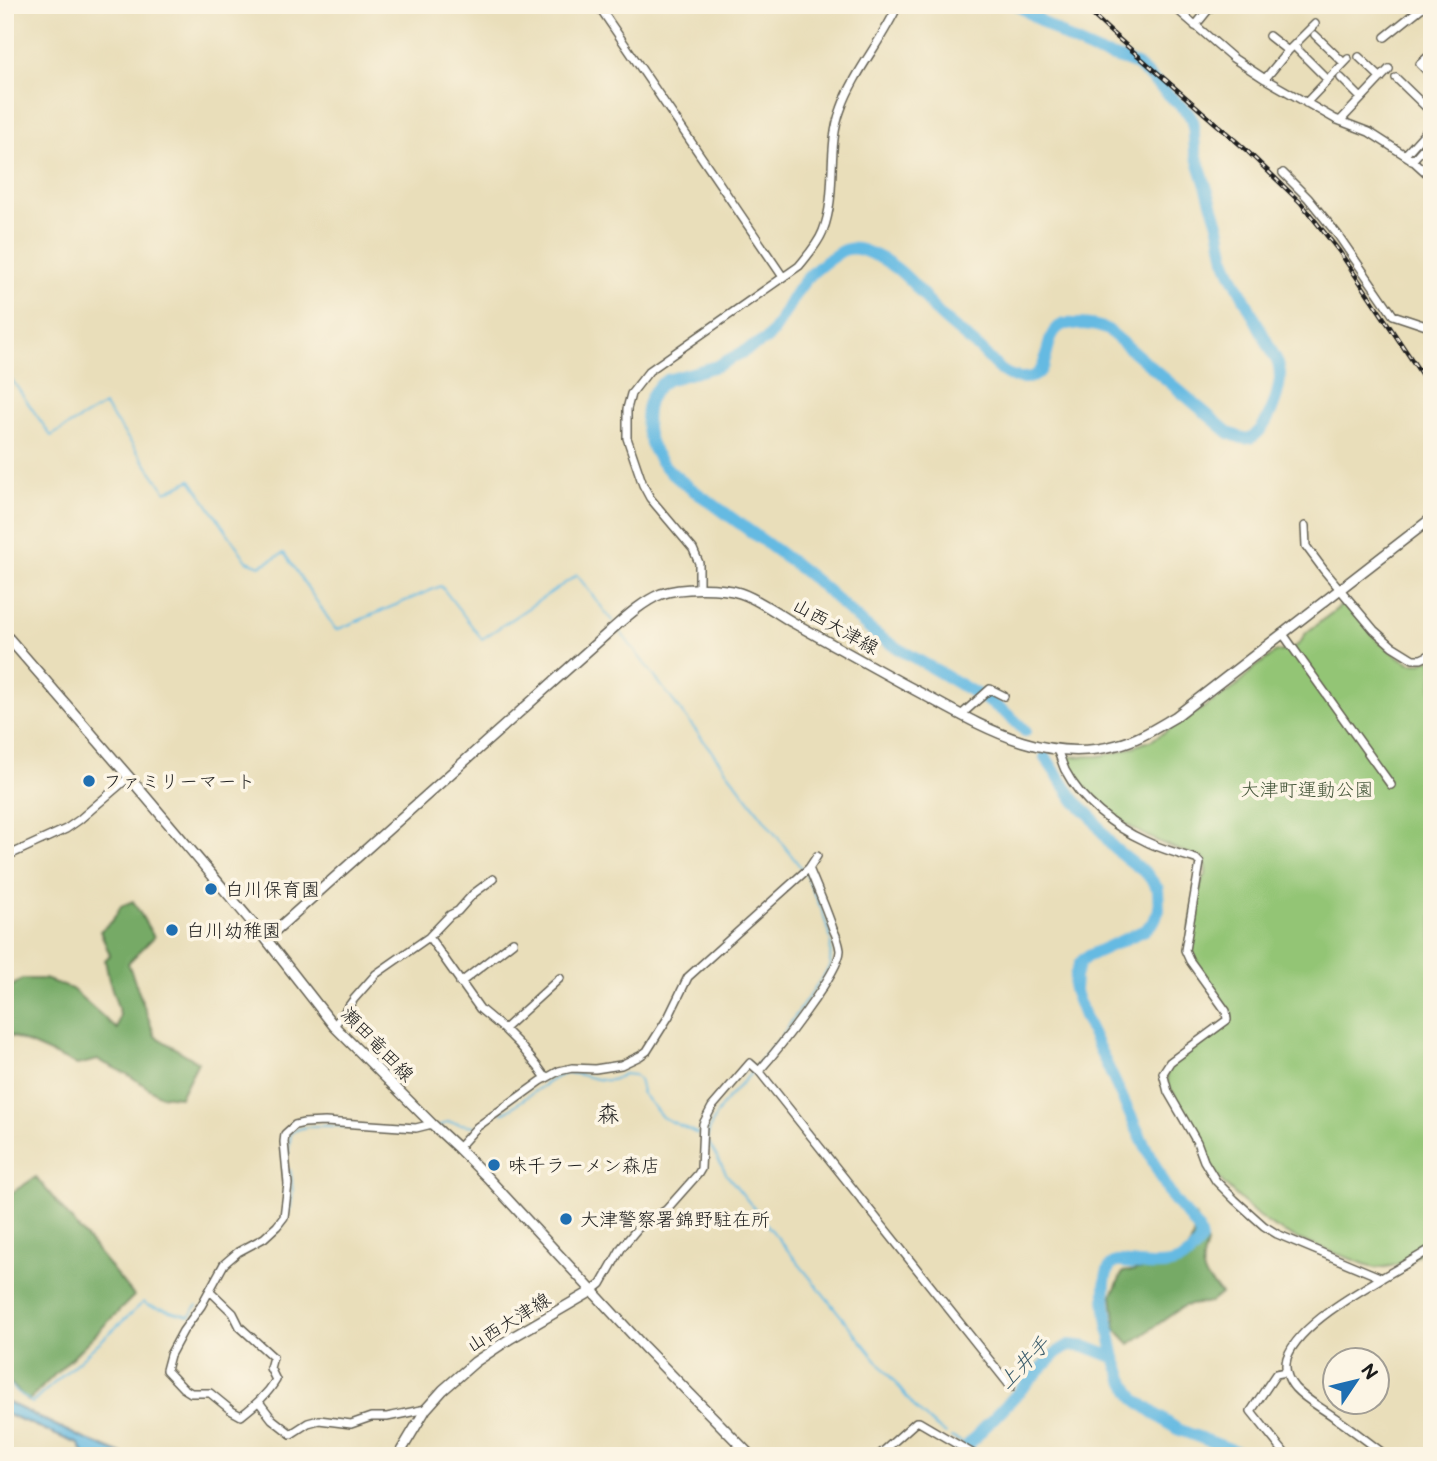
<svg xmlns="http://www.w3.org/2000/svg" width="1437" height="1461" font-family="'Balsamiq Sans','Klee One',sans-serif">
	<rect width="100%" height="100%" fill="#fcf5e5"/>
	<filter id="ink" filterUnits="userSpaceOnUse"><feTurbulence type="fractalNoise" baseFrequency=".0143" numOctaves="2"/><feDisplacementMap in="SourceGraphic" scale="14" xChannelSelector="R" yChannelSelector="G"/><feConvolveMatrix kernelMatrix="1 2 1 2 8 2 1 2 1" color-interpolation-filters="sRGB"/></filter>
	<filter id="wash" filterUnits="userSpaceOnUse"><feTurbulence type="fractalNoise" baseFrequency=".00686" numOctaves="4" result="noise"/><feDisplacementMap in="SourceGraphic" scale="28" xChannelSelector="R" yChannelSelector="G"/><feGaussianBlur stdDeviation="1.57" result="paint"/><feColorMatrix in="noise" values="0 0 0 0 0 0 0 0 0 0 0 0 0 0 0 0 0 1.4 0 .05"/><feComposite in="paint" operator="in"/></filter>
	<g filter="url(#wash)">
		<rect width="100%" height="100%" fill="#e9deba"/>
		<!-- green -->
		<path fill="#93c575" stroke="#587048" stroke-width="2" d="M1346,602L1378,641L1399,657L1410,663H1422L1432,658V1246C1413,1259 1399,1267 1375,1268L1295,1238L1272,1226L1258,1216L1224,1184L1210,1165L1201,1144L1168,1084L1167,1072L1173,1064L1225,1026L1231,1019L1229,1011L1195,961C1182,937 1196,905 1202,880L1206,875L1205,859C1149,842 1090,813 1064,757L1099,756L1119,752L1152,740L1236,687L1252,670L1276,652L1290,650L1300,643L1306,633Z"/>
		<!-- forest -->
		<path fill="#76aa66" stroke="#496341" stroke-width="2" d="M133,901L154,937L128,963L155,1036L198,1062L180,1097L159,1095L127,1074L98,1060L77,1065L5,1033V991L22,979H45L72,989L117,1029L120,1014L109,980L105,960L110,955L100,931L112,921L121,906Z
			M36,1177L134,1296L28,1401L5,1378V1197Z
			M1196,1218L1207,1244C1198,1272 1202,1273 1221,1294L1211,1302L1184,1306L1130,1344L1116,1329L1112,1295L1123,1272C1146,1269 1176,1268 1190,1246C1194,1238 1195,1227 1196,1218Z"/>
		<!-- water -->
		<path fill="#65bae2" stroke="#406b7f" stroke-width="2" d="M5,1401L80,1437L127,1456H85L79,1444C54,1436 31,1422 5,1414Z"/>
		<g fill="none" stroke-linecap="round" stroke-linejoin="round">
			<!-- stream -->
			<path stroke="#65bae2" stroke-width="2" d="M5,370L51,436L104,405L166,492L191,480L247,561L260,566L284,553L336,630L441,586L482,639L577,575L613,622
				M618,629L802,869
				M756,1066L780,1038L830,966L831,939L821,908L805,874
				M502,1113L508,1110C519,1103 554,1076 564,1074C583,1070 606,1090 623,1074L634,1075L639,1080L642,1091L641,1092L662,1117L698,1134
				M439,1126L448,1122L474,1126
				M706,1138L727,1175L917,1410L937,1428L946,1434
				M707,1138C713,1110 735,1091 753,1071
				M288,1154L291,1133C312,1117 380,1133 408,1132C415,1132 423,1130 430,1128
				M273,1234C293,1221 295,1192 290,1170
				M5,1380L15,1390L32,1403L144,1302L147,1305L189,1316L197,1306
				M951,1437L968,1445L982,1456"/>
			<!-- river -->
			<path stroke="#65bae2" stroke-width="12" d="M1017,5L1072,41L1099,53L1124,60L1137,65L1188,113L1193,121L1195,151L1219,227L1225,259L1232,275L1278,363C1279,368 1281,374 1280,379C1278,396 1267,431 1250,438C1243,440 1236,436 1229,433L1108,330C1098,325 1089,324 1077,324C1072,324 1066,323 1062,325C1038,336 1058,386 1015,377C1001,374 992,361 982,351C969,339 955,329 942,317C935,311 930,303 924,296C907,276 892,261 867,252C856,247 846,247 837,254C823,263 807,276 798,290C787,306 780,325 767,339L717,366L667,380C637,398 643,440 663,464C677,480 696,492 713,504C745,528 779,551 811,577C836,596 857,622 883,639C910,656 938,671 966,688C988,701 1007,711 1025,731
				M1045,757L1075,801L1091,816L1112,846L1125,857L1147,874L1158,889L1159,910L1154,921L1145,930L1086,957L1080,963L1075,976L1074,990L1084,1016L1142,1140L1171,1196L1198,1229L1201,1240C1184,1269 1161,1267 1130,1263C1125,1263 1119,1260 1114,1263C1095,1274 1111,1340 1115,1358
				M968,1445L1056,1353L1069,1345L1087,1347L1115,1358L1123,1379L1135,1399L1158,1416L1177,1429L1249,1456"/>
		</g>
	</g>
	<g filter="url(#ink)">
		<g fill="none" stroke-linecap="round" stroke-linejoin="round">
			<defs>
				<path id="minor" d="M598,5L783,277
					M1108,5L1115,8L1123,5
					M1172,5L1233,58L1265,79L1335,119L1369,132L1411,159L1432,178
					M1195,26L1212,5
					M1315,35L1344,63
					M1269,36L1288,51
					M1385,37L1425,5
					M1297,49L1328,80
					M1432,53L1420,64L1432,76
					M1359,57L1381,78
					M1341,78L1361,98
					M1396,78L1432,113
					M1265,79L1288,51L1315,24
					M1306,103L1348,59
					M1340,121L1389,69
					M1405,155L1432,125
					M1412,161L1432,138
					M1283,173L1308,198L1338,235L1393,315L1432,328
					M1305,526L1306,546L1323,569L1374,630L1392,646L1413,659H1421L1432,654
					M699,589V563L693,549L650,498L643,485L627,438V409L631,394L649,371L799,266C808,255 818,244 823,231C838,192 826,148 841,109C854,72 882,41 898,5
					M1283,634L1391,785
					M961,715L990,689L1004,696
					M1057,750C1060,756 1062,763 1065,770C1081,801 1114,827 1145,841C1161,849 1179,854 1196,859L1200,863L1185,950L1190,961L1226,1011L1227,1020L1170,1062L1163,1073L1168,1092L1197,1142L1204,1161L1216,1181L1235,1200L1264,1226L1277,1234L1382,1278
					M5,857L66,829L79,820L129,777
					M429,937L480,1009L504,1029L519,1044L538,1067L546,1078
					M460,983L513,942
					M334,1026L354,999L376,974L429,937L450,915L458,911L473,894L493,879
					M504,1029L560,978
					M759,1071C775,1053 841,971 840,950C839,943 836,935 833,929C826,908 817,888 809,868
					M458,1148L477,1127L541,1081L559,1071L572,1068L595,1069L621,1065L640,1056L647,1051L669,1016L688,977L809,868L817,856
					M210,1291L233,1313L240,1327L273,1357L270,1368L276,1380C267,1395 255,1405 241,1416L232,1411L210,1393H191L183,1388L166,1370L170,1355L183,1331L201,1306L224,1264L238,1252L264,1238L277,1226L284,1217L288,1184L284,1142L285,1134L295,1125L304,1123L325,1122L416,1128L432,1124
					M592,1291L601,1284L622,1247L638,1228L666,1210L698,1174L701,1169L703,1124L712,1107L750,1063L759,1071L1011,1387
					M1286,1372L1276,1374L1251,1411L1287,1456
					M259,1402L272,1419L291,1434L308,1423L319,1420L351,1424L371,1417H387L426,1409
					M878,1456L916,1422H919L977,1456
					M1387,1456C1369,1443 1352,1429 1334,1417C1322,1408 1306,1400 1295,1388C1288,1380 1284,1369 1287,1358C1301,1316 1395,1273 1432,1248"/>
				<path id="major" d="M5,634L129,777L266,939L334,1026L432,1124L458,1148L487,1177L644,1347L751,1456
					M266,939L610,631C625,618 642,602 661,594C681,587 720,587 740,593C756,598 777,613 792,622C832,644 872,667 913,689C977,723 1041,766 1117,745C1138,740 1156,728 1175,717L1432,518
					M398,1456L426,1409L443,1390L475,1362L511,1338L592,1291"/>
			</defs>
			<!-- minor casing -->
			<use href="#minor" stroke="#646053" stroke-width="10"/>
			<!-- major casing -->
			<use href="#major" stroke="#646053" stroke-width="12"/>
			<!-- minor -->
			<use href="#minor" stroke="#fff" stroke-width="7"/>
			<!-- major -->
			<use href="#major" stroke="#fff" stroke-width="9"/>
			<defs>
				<path id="rail" d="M1082,5L1112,33L1245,149L1301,203L1339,251L1432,390"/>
			</defs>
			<!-- rail casing -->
			<use href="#rail" stroke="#1c1c1c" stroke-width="4.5"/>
			<!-- rail -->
			<use href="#rail" stroke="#fcf5e5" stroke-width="2" stroke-dasharray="5" stroke-linecap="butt"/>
		</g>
	</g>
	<!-- markers -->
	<g fill="#1f6fb2" stroke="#fcf5e5" stroke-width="2.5">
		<circle cx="89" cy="781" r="7"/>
		<circle cx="211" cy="889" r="7"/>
		<circle cx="172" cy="930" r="7"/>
		<circle cx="494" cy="1165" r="7"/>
		<circle cx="566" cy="1219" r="7"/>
	</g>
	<g text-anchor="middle" stroke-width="7" stroke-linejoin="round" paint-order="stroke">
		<!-- street labels -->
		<g font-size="19" fill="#1c1c1c" stroke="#fcf5e5">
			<text transform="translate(836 626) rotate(29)" y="7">山西大津線</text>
			<text transform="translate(378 1044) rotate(46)" y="7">瀬田竜田線</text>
			<text transform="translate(508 1322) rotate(-32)" y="7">山西大津線</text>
		</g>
		<!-- poi labels -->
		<g font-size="19" fill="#1c1c1c" stroke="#fcf5e5" text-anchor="start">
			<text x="103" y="788">ファミリーマート</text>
			<text x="225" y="896">白川保育園</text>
			<text x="186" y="937">白川幼稚園</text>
			<text x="508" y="1172">味千ラーメン森店</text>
			<text x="580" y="1226">大津警察署錦野駐在所</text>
		</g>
		<!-- park labels -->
		<g font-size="19" fill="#46573b" stroke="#fcf5e5">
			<text x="1307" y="796">大津町運動公園</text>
		</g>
		<!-- water labels -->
		<g font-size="21" font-style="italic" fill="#395b6b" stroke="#fcf5e5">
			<text transform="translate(1024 1363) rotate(-45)" y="7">上井手</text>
		</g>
		<!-- quarter labels -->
		<g font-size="23" fill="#1c1c1c" stroke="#fcf5e5">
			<text x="608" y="1122">森</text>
		</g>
	</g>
	<!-- margin -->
	<rect width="1437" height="1461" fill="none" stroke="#fcf5e5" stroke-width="28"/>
	<!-- north arrow -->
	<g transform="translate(1356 1381) rotate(55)"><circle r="33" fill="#fcf5e5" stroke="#a29e95" stroke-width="2"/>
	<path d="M0-5L12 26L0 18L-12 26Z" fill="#1f6fb2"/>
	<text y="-10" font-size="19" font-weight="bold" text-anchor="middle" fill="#1c1c1c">N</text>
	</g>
</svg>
